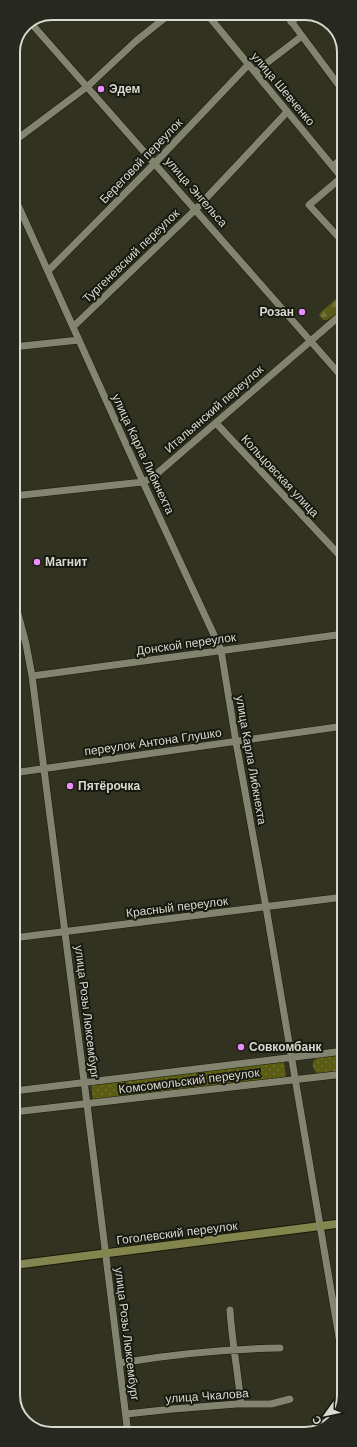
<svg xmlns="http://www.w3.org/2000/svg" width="357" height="1447" font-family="Helvetica,sans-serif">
	<defs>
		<pattern id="forest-firs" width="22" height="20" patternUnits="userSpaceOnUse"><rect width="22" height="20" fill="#5b5c19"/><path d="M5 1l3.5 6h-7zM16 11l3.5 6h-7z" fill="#727339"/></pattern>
		<pattern id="park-dots" width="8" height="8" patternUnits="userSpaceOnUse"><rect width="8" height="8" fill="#5b5c13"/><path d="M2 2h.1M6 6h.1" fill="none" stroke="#727334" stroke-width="1.8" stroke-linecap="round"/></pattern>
	</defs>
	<rect width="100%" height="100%" fill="#313220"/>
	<!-- forest -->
	<path fill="url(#forest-firs)" d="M343,293V309L327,320H323L319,315L321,312Z"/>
	<!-- park -->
	<path fill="url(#park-dots)" d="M344,1053V1072L318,1074C312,1069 311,1063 316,1058Z
		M284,1061L286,1078L93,1101L91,1084Z"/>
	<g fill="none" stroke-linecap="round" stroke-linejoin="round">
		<defs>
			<path id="minor" d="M206,13L343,179
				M285,13L343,91
				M30,22L343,378
				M291,22L302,13
				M255,72L302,36
				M13,142L88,86L136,41L171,13
				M333,166L343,157
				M342,177L309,205L343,242
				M13,194L143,482L221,650L236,742L266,907L344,1367
				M48,271L155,163L248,65
				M73,327L196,209L287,112
				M13,347L79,340
				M216,423L344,560
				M13,496L143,482L153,477L343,313
				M13,595L26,644L32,676L87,1104L128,1434
				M32,676L344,634
				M13,773L344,726
				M13,938L344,897
				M14,1091L344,1051
				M14,1112L344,1074
				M230,1310C232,1342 238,1373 241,1404
				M120,1363C173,1354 225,1349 280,1348
				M126,1414L173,1409L237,1404H271L290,1399"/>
			<path id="major" d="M14,1265L344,1223"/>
		</defs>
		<!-- minor casing -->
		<use href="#minor" stroke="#191908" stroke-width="8"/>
		<!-- major casing -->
		<use href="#major" stroke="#191908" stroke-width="10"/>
		<!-- minor -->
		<use href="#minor" stroke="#82846f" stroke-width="7"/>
		<!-- major -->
		<use href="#major" stroke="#83854f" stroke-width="8"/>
		<!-- tram -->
		<path stroke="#878879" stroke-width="1" d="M13,197L142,483L219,651L234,742L265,907L344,1379"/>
	</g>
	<!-- markers -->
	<g fill="#ea8dfd" stroke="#181911" stroke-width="1.5">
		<circle cx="101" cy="89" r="4"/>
		<circle cx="302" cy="312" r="4"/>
		<circle cx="37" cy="562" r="4"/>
		<circle cx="70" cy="786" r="4"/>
		<circle cx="241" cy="1047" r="4"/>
	</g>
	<g text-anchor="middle" stroke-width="4" stroke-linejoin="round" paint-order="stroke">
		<!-- poi labels -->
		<g font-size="12" font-weight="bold" fill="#d9dacf" stroke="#181911" text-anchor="start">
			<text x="109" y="93">Эдем</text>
			<text x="294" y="316" text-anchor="end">Розан</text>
			<text x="45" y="566">Магнит</text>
			<text x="78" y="790">Пятёрочка</text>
			<text x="249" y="1051">Совкомбанк</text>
		</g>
		<!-- street labels -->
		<g font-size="12" fill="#d9dacf" stroke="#181911">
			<text transform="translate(283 89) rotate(50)" y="4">улица Шевченко</text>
			<text transform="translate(141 161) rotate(-46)" y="4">Береговой переулок</text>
			<text transform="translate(196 192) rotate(49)" y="4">улица Энгельса</text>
			<text transform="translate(131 256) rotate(-44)" y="4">Тургеневский переулок</text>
			<text transform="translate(214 409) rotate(-41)" y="4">Итальянский переулок</text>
			<text transform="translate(143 454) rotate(65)" y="4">улица Карла Либкнехта</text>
			<text transform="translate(280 476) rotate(47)" y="4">Кольцовская улица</text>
			<text transform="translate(186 644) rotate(-8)" y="4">Донской переулок</text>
			<text transform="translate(153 742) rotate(-8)" y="4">переулок Антона Глушко</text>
			<text transform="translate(251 760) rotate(80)" y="4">улица Карла Либкнехта</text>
			<text transform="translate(177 907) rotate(-7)" y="4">Красный переулок</text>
			<text transform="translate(87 1012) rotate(83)" y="4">улица Розы Люксембург</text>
			<text transform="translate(189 1081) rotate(-7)" y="4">Комсомольский переулок</text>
			<text transform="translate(177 1233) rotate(-7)" y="4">Гоголевский переулок</text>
			<text transform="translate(127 1334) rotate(83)" y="4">улица Розы Люксембург</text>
			<text transform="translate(207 1396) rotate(-4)" y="4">улица Чкалова</text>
		</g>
	</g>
	<!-- crop -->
	<path d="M0 0H357V1447H0ZM52 20H305A32 32 0 0 1 337 52V1395A32 32 0 0 1 305 1427H52A32 32 0 0 1 20 1395V52A32 32 0 0 1 52 20Z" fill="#272820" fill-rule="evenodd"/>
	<path fill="none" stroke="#d9dacf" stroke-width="2" d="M52 20H305A32 32 0 0 1 337 52V1395A32 32 0 0 1 305 1427H52A32 32 0 0 1 20 1395V52A32 32 0 0 1 52 20Z"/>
	<!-- north arrow -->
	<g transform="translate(325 1415) rotate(237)" stroke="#181911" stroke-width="3" paint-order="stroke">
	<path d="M0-3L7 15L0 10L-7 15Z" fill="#d9dacf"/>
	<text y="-6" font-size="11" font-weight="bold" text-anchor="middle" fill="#d9dacf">С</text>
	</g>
</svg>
